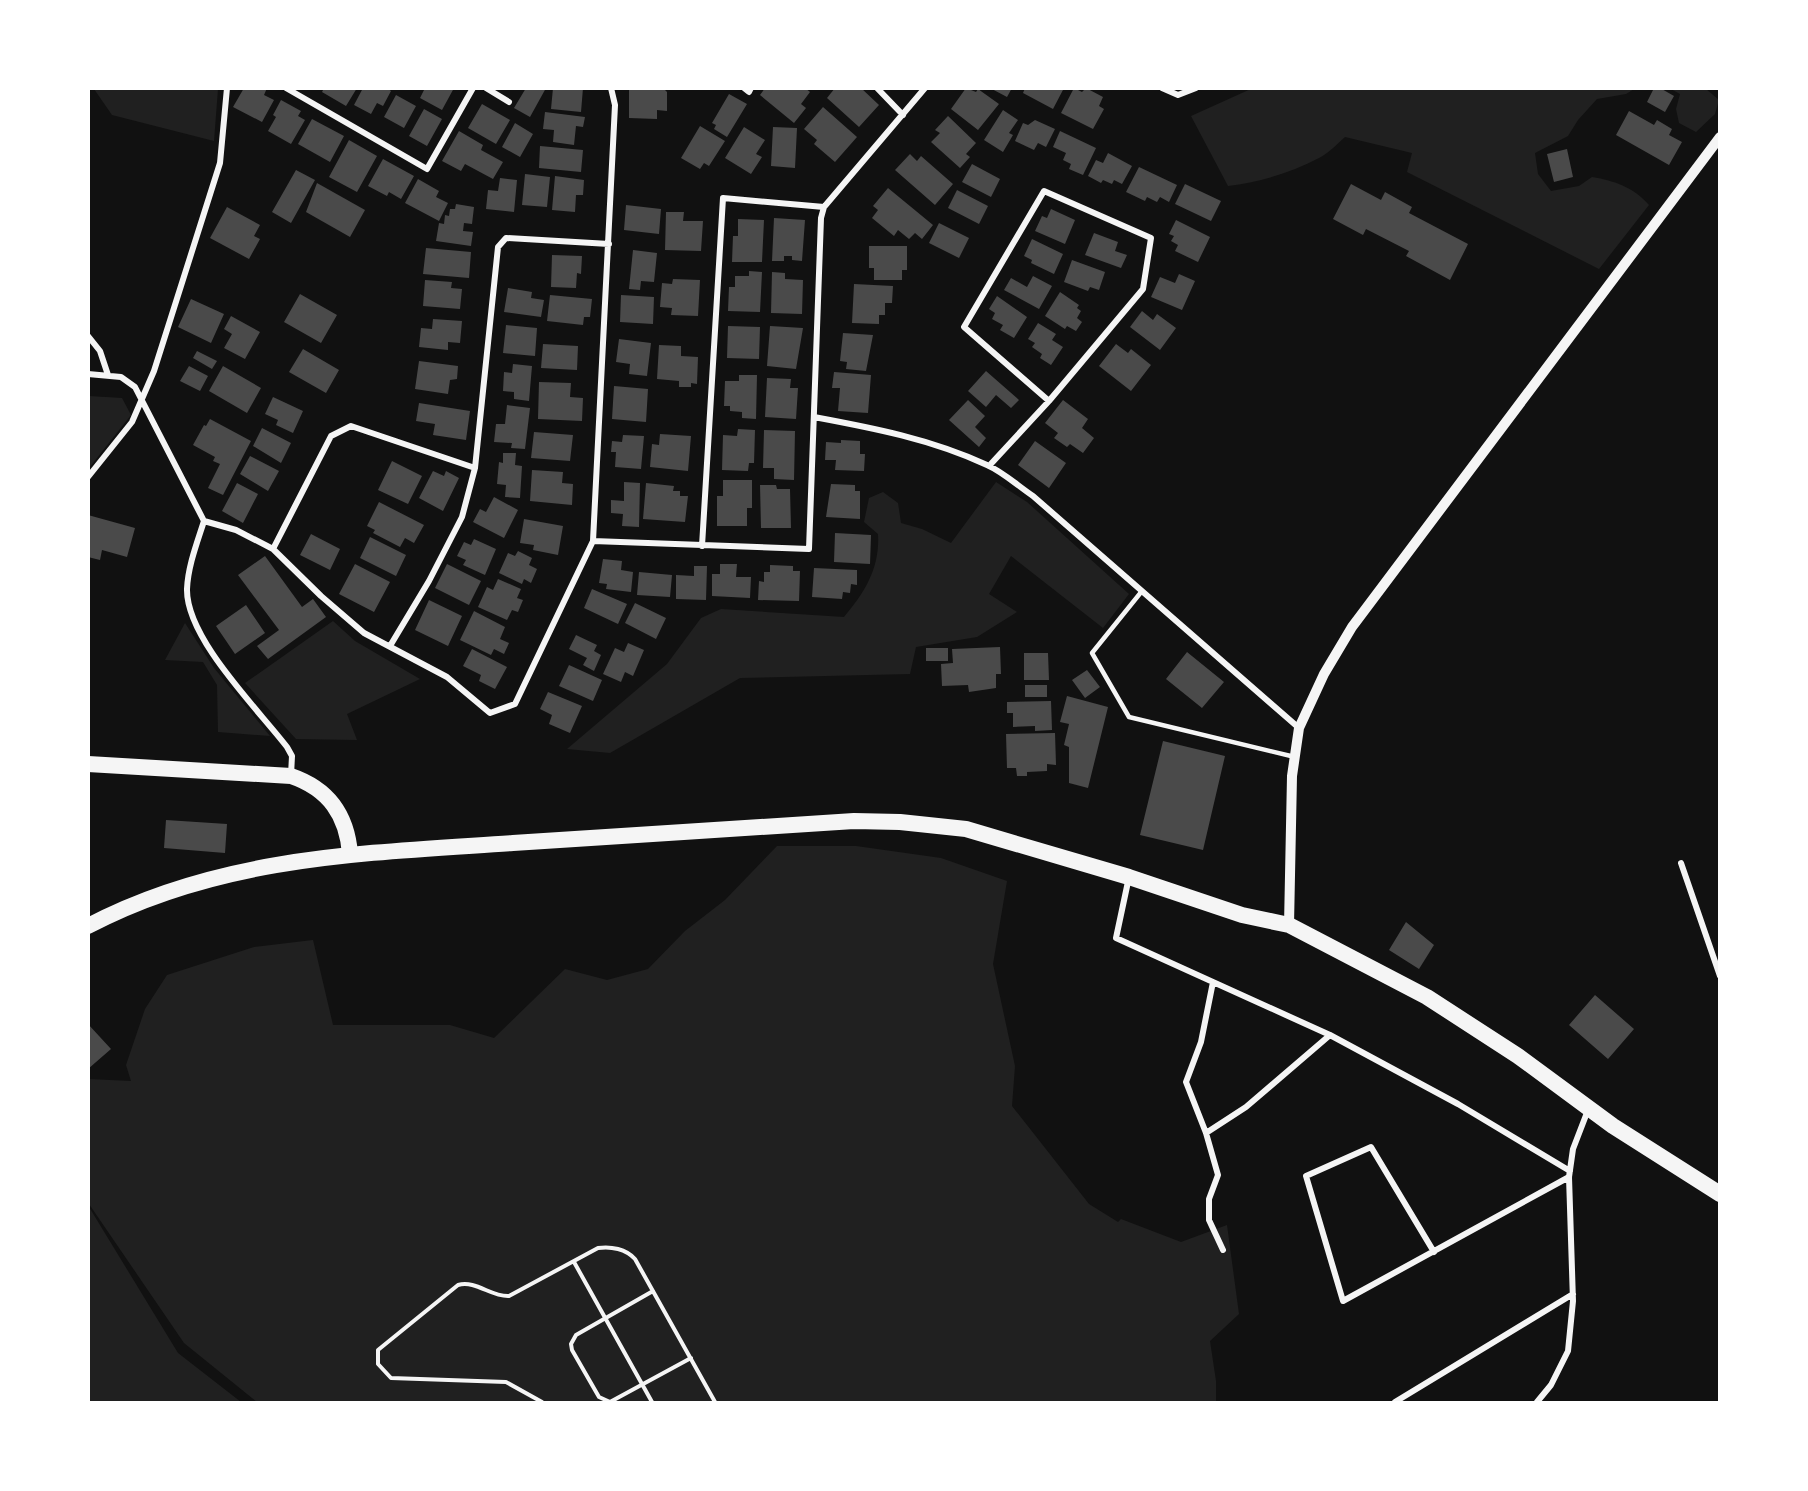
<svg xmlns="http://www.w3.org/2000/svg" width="1808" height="1491" font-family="Poppins,sans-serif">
	<rect width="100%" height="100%" fill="#111"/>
	<!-- green -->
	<path fill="#202020" d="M1253,88L1634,89L1626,94L1597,99L1578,120L1568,136L1535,153L1538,174L1551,191L1579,186L1592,177C1615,181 1633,187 1649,205L1599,269L1407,172L1412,153L1345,137C1337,144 1329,153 1319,158C1291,173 1259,182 1228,186L1191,116Z
		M94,89H218L214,141L112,115Z
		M1671,89H1706L1719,100L1715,114L1696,132L1679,123L1676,109L1680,94Z
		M89,396L122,398L131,415L89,468Z
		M996,482L1027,502L1129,594L1103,628L1011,556L989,594L1017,612L977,637L916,647L910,674L740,678L610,753L567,749L667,664L701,618L721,609L844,617C865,592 880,568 878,534L864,522L869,498L883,492L898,503L901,523L922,529L951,543Z
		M333,621L355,641L420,679L347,714L357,740L296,739L245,683Z
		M185,623L214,668L270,736L218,732L217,685L203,662L165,660Z
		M777,846H856L941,858L1007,881L993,964L1015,1066L1012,1106L1089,1204L1118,1222L1121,1219L1181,1242L1227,1225L1239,1314L1210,1341L1216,1381V1402H257L184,1343L89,1204L88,1079L131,1081L126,1065L145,1009L167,975L254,947L313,940L333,1025H450L494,1038L565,969L607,980L648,969L685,931L725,900Z
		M89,1207L178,1353L241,1402H89Z"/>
	<!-- building -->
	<path fill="#4a4a4a" d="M244,88H267L264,95L274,100L262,122L233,107Z
		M324,88H357L346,106L322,92Z
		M363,88H387L391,91L383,106L377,103L371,114L354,105Z
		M425,88H454L442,110L420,98Z
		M526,88H546L530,117L514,108Z
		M553,88H583L581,112L551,109Z
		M629,88H663L667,92V111L657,110V119L629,118Z
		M765,88H805L810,92L801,104L806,108L794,123L760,95Z
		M835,88H861L879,105L859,127L827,98Z
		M966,88L976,92L978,89L999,104L978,130L951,109Z
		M990,88H1012L1007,97Z
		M1025,88H1064L1053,109L1023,93Z
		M1074,88L1082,92L1086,88L1103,97L1099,106L1104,109L1093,129L1061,113Z
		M1654,88H1660L1674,96L1665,112L1647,102Z
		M729,94L747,104L727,137L714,129L716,125L712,123Z
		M396,95L416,106L404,128L384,117Z
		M281,100L301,111L298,116L305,120L291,144L268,131L276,117L273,115Z
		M482,104L510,120L496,144L468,128Z
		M823,107L857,137L835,162L814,144L817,140L804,129Z
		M424,109L442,119L427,146L409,136Z
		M1003,110L1018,120L1009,133L1013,135L1003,152L984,140Z
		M1629,111L1654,125L1657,120L1672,129L1669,135L1682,142L1669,165L1616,135Z
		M545,112L585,117L583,127L576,126L574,145L553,142L554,130L543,129Z
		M948,116L976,143L966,154L970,157L960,168L931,142L940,133L935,130Z
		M312,119L344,136L330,162L298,144Z
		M1035,120L1055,129L1046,147L1038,143L1034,150L1015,141L1023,123L1028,125Z
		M515,123L533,134L520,157L502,147Z
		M700,126L725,141L709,166L704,163L700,169L681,158Z
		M744,127L765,140L756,154L762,157L751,174L725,158Z
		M773,127L797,128L795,168L771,166Z
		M459,131L483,145L481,150L503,162L493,179L465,164L461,171L442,161Z
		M1060,131L1096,148L1083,175L1069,169L1071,164L1063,160L1066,153L1053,147Z
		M349,140L377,156L357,192L329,177Z
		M540,146L583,150L581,172L539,168Z
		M1567,149L1573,177L1554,182L1547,154Z
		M1108,153L1132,166L1122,184L1114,180L1112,184L1103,180L1101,183L1088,176L1096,160L1103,163Z
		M910,154L917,161L921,156L953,184L935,205L895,170Z
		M383,159L414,176L401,199L389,192L387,196L368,186Z
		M972,164L1000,179L991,197L962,182Z
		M1139,167L1177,185L1169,202L1160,197L1157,202L1147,197L1145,201L1126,192Z
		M296,170L315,180L291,223L272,212Z
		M525,174L550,177L547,207L522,205Z
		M555,176L584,180L583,195H576L575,212L552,210Z
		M500,178L517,180L514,212L486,209L488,190L498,191Z
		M418,179L439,191L436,197L448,203L439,221L405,203Z
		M317,183L365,210L350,237L306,212Z
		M1185,184L1221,201L1211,221L1175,204Z
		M1351,184L1381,200L1385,192L1412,207L1409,213L1468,244L1450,280L1406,256L1409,251L1366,229L1363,235L1333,219Z
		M888,188L933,225L922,239L915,233L909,239L898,230L894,236L872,218L878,210L873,206Z
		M957,190L988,206L979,224L948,208Z
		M456,204L474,207L472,224L464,223L463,231L473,232L471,246L436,241L439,223L444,224L445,215L449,216L450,209H455Z
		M626,205L661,209L659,234L624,230Z
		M227,207L260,225L254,236L260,239L249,259L210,238Z
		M1051,209L1075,220L1065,244L1035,231L1042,216L1047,218Z
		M666,212H684L683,221H703L701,251L665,250Z
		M774,218L805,220L802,261L792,260V256H784V261H772Z
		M738,219L764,220L762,262H732L733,236H738Z
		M1176,220L1210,237L1198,262L1175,251L1178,245L1171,241L1174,236L1169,234Z
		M939,223L969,238L959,258L929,243Z
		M1094,233L1118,242L1115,251L1127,255L1121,268L1085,255Z
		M1032,239L1063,254L1054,274L1031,263L1032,260L1024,256Z
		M869,246H907V270H902V280H874V268H869Z
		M426,248L471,252L469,278L423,274Z
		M633,250L657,253L654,282L641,281L640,290L629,289Z
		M552,255L582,256L581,274L577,273L576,288L551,287Z
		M1072,260L1105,272L1099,290L1090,287L1088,291L1064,282Z
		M749,271L762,272L760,312L728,311L729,287H735V276H749Z
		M772,272L785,273V279L803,280L802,314L771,313Z
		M1179,274L1195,281L1182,310L1151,297L1160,277L1175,283Z
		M1033,276L1052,286L1039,309L1004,290L1011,278L1027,287Z
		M673,279L700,280L698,316L671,315L672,308L660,307L662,283L672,284Z
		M425,280L452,282L451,288L462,289L460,309L423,306Z
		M854,284L893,286L892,303H885V315H879V324L852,323Z
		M508,288L532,292L531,298L544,300L541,317L504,312Z
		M1060,292L1079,305L1077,308L1081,311L1077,318L1082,322L1076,331L1067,326L1065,329L1045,316Z
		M300,294L337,315L321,343L284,322Z
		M550,295L592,299L590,317H584L583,325L547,321Z
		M621,295L654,297L653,324L620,322Z
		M997,296L1027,317L1014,338L1000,330L1003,325L992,319L995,313L989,309Z
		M191,299L224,314L211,343L178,327Z
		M1142,311L1153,320L1157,314L1176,328L1160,350L1130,327Z
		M231,316L260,332L245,359L224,348L232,334L224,329Z
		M433,319L462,321L460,343L448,342V350L419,347L421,328L432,329Z
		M1038,323L1056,334L1052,340L1063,347L1051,365L1040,358L1042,354L1032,347L1035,343L1028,339Z
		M506,325L537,328L535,356L503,353Z
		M728,326L760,327L759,359L727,358Z
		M770,326L803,328L796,369L767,366Z
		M843,333L873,335L866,371L846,369L847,362L840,361Z
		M619,339L651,343L647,376L629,374L630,364L616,362Z
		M543,344L578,346L577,370L541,368Z
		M1116,344L1128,353L1131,349L1151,365L1131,391L1099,366Z
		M659,345L681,346V356L698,357L697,384L691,383V387H679V381L657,379Z
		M303,349L339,370L326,393L289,372Z
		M197,351L217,361L212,369L193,358Z
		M419,361L458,366L457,379L450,380L448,394L415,389Z
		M513,364L532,366L529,401L514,399V392L503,391L504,372L512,373Z
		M189,366L208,376L200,391L180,381Z
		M223,366L261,388L247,413L209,391Z
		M986,371L1019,400L1011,408L996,395L986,407L968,391Z
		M834,372L871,375L868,413L838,411L840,388H832Z
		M739,375H757L756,419L742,418V412L730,411V406H724L725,381H739Z
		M767,378L791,379L790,388H798L796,419L765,417Z
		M539,382L571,383L570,397L583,398L582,421L538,419Z
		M614,386L648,389L646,422L612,419Z
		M273,397L303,411L293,433L276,425L278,420L265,414Z
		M968,400L985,416L975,427L986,438L979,447L949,420Z
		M1063,400L1088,419L1082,428L1094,438L1083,453L1070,444L1067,447L1054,438L1058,433L1045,423Z
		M419,403L470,411L466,440L433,435L435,424L416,421Z
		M507,405L530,408L525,449L511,448L512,443L494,442L496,424H505Z
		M210,419L251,441L223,495L208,488L220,464L213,461L215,457L193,445L204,425L206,426Z
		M262,428L291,443L281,463L253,446Z
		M738,429L755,430L754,463H749L748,471L722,470L723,435L737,436Z
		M764,430L795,431L794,480L774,479V468H763Z
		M534,432L573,435L570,461L531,458Z
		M660,434L691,436L688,471L650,467L652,444L659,445Z
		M623,435L644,436L641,469L615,467L616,452H611L612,441L622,442Z
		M841,440L860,441V454H865L864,471L835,470L836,460H825L826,442L841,443Z
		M1035,441L1066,463L1049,488L1018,465Z
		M503,453H516L515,465L522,466L520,498L505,497L506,485L497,484L499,462L503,463Z
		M250,456L279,471L268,491L240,474Z
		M392,461L422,476L408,504L378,490Z
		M532,470L563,472L562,483L573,484L572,505L530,501Z
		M433,471L444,476L446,471L459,478L443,511L419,498Z
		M723,480H752V508H747V526H717V496H723Z
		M624,482L640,483L639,527L622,526L623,514L611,513V500L624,501Z
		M237,483L258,494L243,523L222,511Z
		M646,483L674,486L673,491H680V496H688L685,522L643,519Z
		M831,484L855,485V491H860V519L826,517Z
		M760,485H776L777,489H790L791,528H761Z
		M494,497L518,510L504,538L473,522L480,509L486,512Z
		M379,502L424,525L414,543L405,538L400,547L373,533L375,530L367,526Z
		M88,515L135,528L127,557L102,550L100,560L88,557Z
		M524,519L563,526L558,555L533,550L534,545L520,543Z
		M835,533L871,535L870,564L834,562Z
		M311,534L340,549L330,570L300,555Z
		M370,537L406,555L396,576L360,558Z
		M474,539L496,549L485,575L463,565L466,560L457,556L464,542L471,545Z
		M518,551L532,558L529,565L537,569L531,583L524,579L522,584L499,573L508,553L515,556Z
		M265,556L302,607L313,599L326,617L268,659L257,646L279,630L238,575Z
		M603,559L622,561L621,570L633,572L631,592L606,589L607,584L599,583Z
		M355,564L390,582L374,612L339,594Z
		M447,564L481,581L469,605L435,588Z
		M720,564H737L736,577H751L750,598L712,596V574H720Z
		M770,565L793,566V571H800L799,601L758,600L759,581L764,582V572H770Z
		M694,566H707L706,600L676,599V575L694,576Z
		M814,568L857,570V585L851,584L850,593L843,592L842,599L812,597Z
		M639,572L672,575L670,597L637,595Z
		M498,579L521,589L517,598L523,600L518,612L512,610L507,620L478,607L487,587L493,590Z
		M592,589L627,604L618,624L584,608Z
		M429,600L462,616L448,646L415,630Z
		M635,603L666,618L656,639L625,623Z
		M246,605L265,633L235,654L216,626Z
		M474,611L505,627L500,639L509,643L504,654L494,649L491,655L460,640Z
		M576,635L597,645L594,651L601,655L594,671L583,665L587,658L569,649Z
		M628,643L644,650L633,676L625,672L621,682L603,674L615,648L624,652Z
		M1000,647L1001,674H996V688L969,692L968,685L942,686L941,664L953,663L952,649Z
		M926,648H948V661H926Z
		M472,649L507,667L495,689L479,681L481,675L463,666Z
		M1187,652L1224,682L1202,708L1166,679Z
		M1024,653H1048L1049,680H1024Z
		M569,665L602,680L593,701L559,686Z
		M1087,670L1100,687L1085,698L1072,680Z
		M1025,685H1047V697H1025Z
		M548,692L582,706L570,733L549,724L552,715L540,709Z
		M1067,696L1108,707L1088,788L1069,783V747L1064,745L1069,724L1060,722Z
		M1051,701L1052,730L1035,731V726L1013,727V713H1007V702Z
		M1055,733L1056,765L1047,764V771L1027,772V776H1017L1016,768H1007L1006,734Z
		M1163,741L1225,756L1203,850L1140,835Z
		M166,820L227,824L225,853L164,848Z
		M1406,922L1434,945L1419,969L1389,950Z
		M1595,995L1634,1029L1608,1059L1569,1025Z
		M88,1024L111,1049L88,1069Z"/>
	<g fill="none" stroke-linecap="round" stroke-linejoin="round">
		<!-- path -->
		<path stroke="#f5f5f5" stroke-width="4" d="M574,1262L652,1402
			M653,1291L576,1335L571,1344L572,1350L599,1397L610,1402L691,1358
			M542,1402L506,1382L391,1378L378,1364V1350L458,1285C476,1280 491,1297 509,1296L598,1248C611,1246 626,1249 635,1259L715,1402"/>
		<!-- service -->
		<path stroke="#f5f5f5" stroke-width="4.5" d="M1142,591L1092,653L1129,717L1295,757"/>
		<!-- minor -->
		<path stroke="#f5f5f5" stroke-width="6" d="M286,88L427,169L473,88
			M486,88L509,102
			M744,88L749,92L751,88
			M877,88L903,115
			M1162,88L1178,95L1196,88
			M88,336L100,351L108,375
			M88,374L121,377L135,387L204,521C197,543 188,566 187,589C186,638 257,708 287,747L292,756L291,775
			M814,417C873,428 931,439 987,465C1003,472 1018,486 1033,496L1299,728
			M989,466L1049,401L1143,289L1151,238L1044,191L964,327L1049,401
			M88,477L132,422L154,371L220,163L227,88
			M204,521L236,530L273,549L321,596L364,633L447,677L490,713L515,704L593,541L615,105L611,88
			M593,541L809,549L821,218L824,207L925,88
			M702,546L723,198L824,207
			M273,549L331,436L351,426L475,468
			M390,646L429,581L462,517L475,468L498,247L506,238L609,244
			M1681,863L1720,976
			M1129,877L1116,938L1330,1035L1458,1104L1570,1171
			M1213,982L1201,1042L1186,1082L1206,1133L1218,1175L1209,1199V1220L1223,1250
			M1206,1133L1246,1107L1330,1035
			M1434,1252L1371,1147L1306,1176L1343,1301L1569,1177
			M1395,1402L1573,1294
			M1537,1402L1551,1385L1568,1351L1573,1301L1569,1177L1573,1149L1588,1110"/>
		<!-- tertiary -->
		<path stroke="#f5f5f5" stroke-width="10" d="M1289,925L1292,776L1299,728L1324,674L1352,627L1720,137"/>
		<!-- trunk -->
		<path stroke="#f5f5f5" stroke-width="16" d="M88,764L291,776C329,789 347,815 350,854
			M88,926C221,856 366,853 513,843C627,836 740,828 854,821L900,822L966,829L1129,877L1242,915L1289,925L1427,997L1518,1056L1613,1126L1720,1194"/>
	</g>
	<!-- border -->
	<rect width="1808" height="1491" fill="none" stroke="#ffffff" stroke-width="180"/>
</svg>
